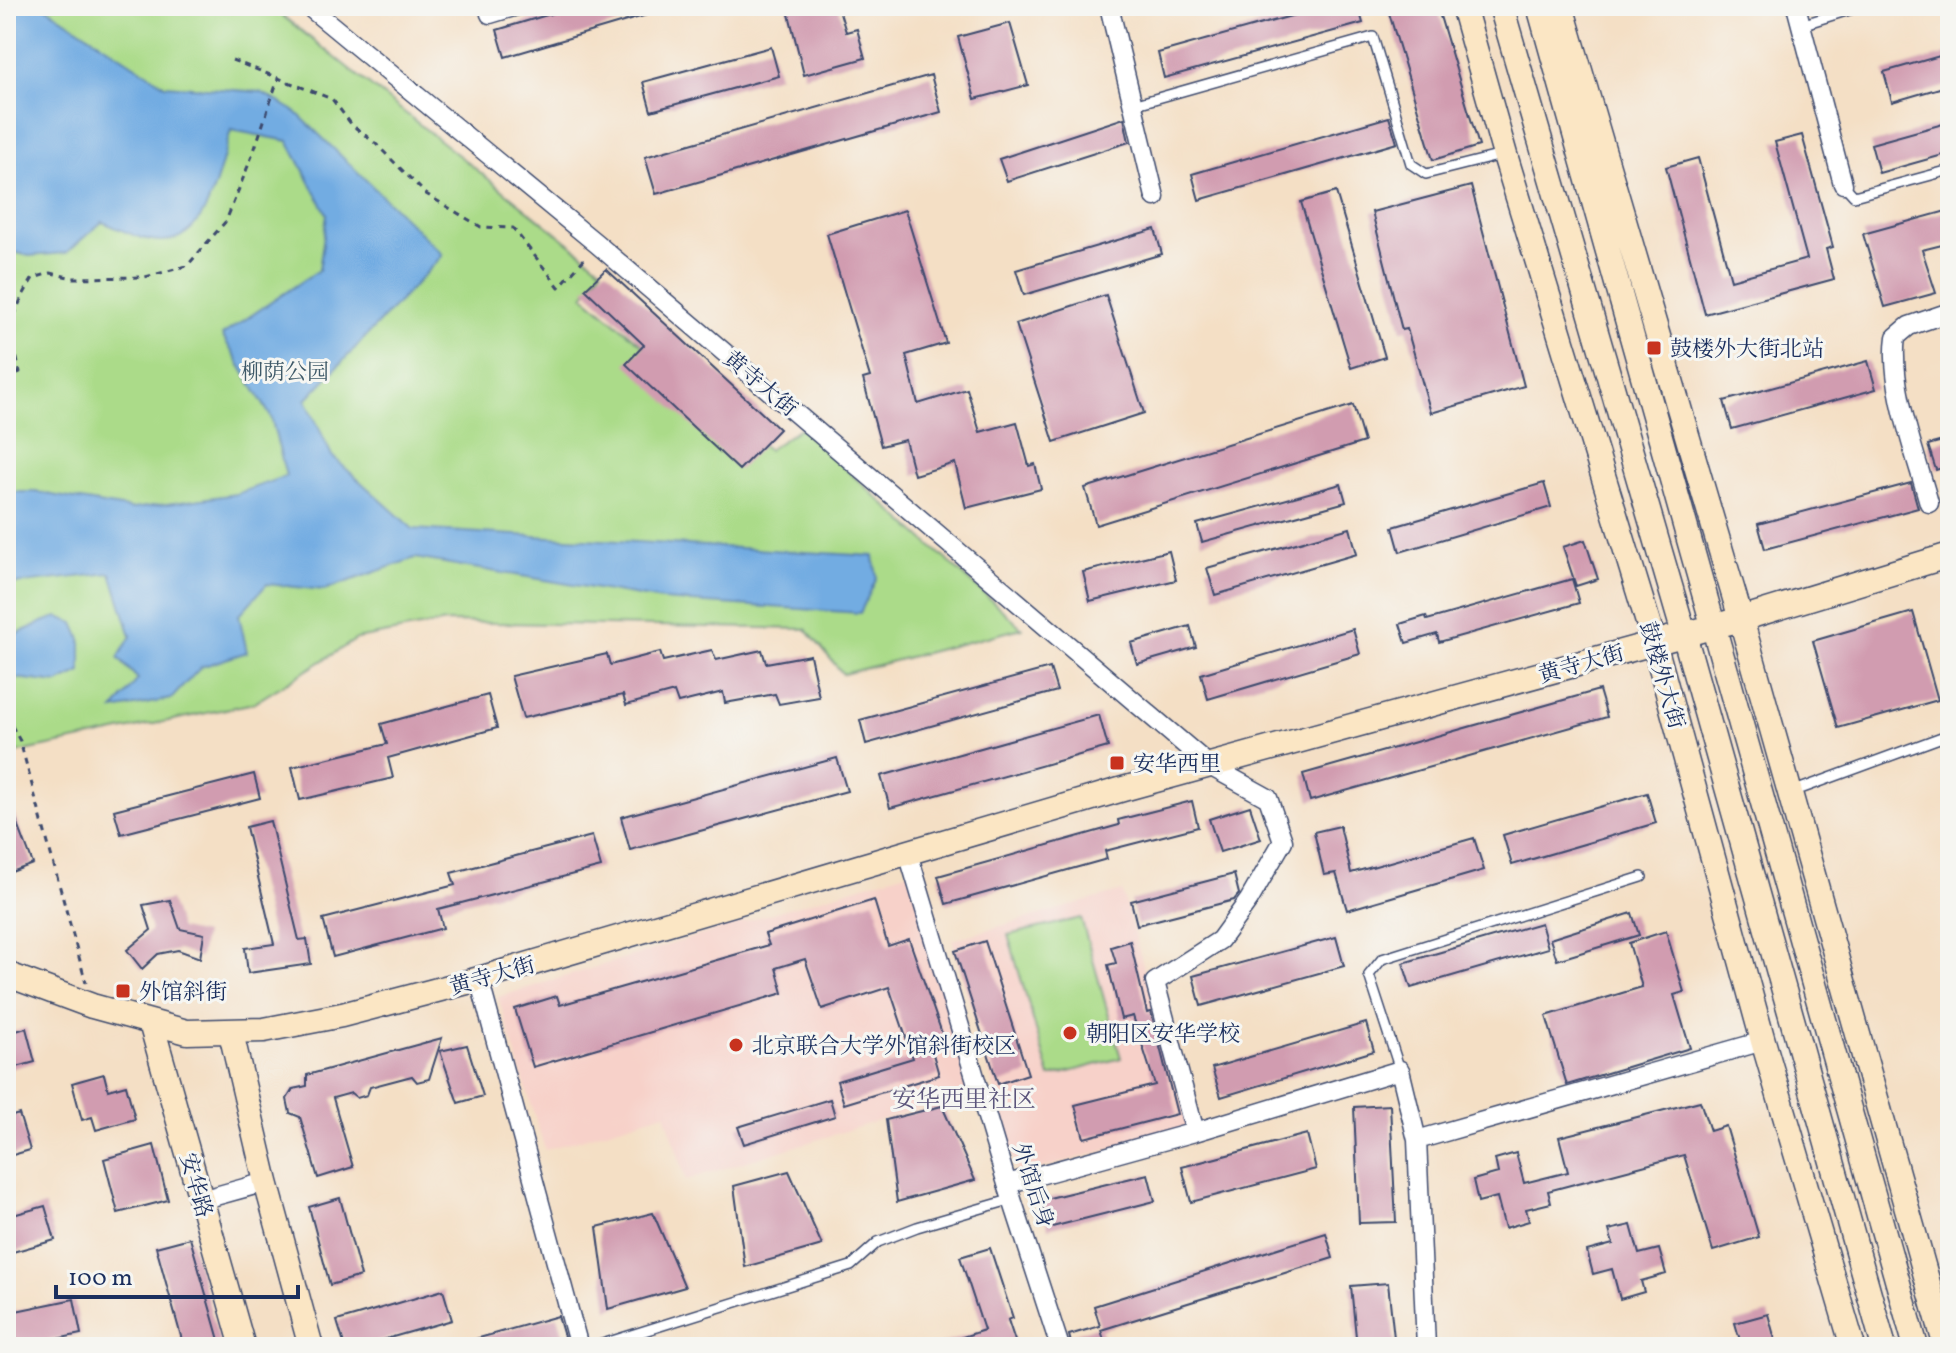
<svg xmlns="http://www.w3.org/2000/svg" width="1956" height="1353" font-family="Vollkorn,'Noto Serif SC',serif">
	<rect width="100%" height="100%" fill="#f6f6f2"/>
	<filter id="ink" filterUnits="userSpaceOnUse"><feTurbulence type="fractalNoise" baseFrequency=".0125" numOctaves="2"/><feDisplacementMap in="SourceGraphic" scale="16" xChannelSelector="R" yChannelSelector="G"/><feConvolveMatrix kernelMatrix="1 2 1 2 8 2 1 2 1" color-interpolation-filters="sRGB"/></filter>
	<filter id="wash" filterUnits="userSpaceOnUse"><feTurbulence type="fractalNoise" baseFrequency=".006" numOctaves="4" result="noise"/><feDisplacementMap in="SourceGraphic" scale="32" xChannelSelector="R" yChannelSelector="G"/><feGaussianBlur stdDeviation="1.8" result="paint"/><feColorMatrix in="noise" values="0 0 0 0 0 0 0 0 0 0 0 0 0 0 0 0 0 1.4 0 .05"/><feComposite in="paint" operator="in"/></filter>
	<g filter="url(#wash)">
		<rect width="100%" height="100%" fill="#f4dfc5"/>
		<!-- built -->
		<path fill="#f7d1c9" d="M910,871L972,1092L686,1180L665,1113L545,1150L498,997Z
			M1122,891L1189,1127L1018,1175L952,940Z"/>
		<!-- green -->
		<path fill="#abdb89" stroke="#638574" stroke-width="2" d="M6,6H270L602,269L584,296L768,450L800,428L1022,628L843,674L806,629L446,622L357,639L254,703L6,755Z
			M1081,918L1121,1058L1050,1077L1008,935Z"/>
		<!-- water -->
		<path fill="#72ace2" stroke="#466ea0" stroke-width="2" d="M6,6H44L165,85L261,92L296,112L443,255L306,400L332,456L413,529L874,556L877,578L860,613L662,600L415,558L324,590L267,584L239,615L247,652L201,667L171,699L114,710L138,679L118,658L131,636L111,573L6,585V492H35L132,509L236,494L286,476L271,417L222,335L319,270L327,214L288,141L231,130C220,164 210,241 162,241C141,241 121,229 102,222L66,253L29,256L6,250Z
			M58,617L74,623L81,639V672L58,683L15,678L6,669V637C25,633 39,621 58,617Z"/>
		<g id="blocks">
			<!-- building -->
			<path fill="#d19cb0" d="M577,6H666L667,9L505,57L497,30Z
				M787,6H838L846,32L857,29L865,58L804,75Z
				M1327,6H1358L1363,23L1164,78L1158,53Z
				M1412,6H1437L1479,146L1433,160L1389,13Z
				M1010,23L1028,85L975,99L958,37Z
				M771,47L779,76L651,111L643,82Z
				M1950,53V85L1892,102L1884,72Z
				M931,75L941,112L656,194L645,157Z
				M1389,117L1397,143L1199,200L1192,174Z
				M1124,118L1129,142L1007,181L999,159Z
				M1950,122V153L1879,173L1871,144Z
				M1802,135L1833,247L1826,249L1834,279L1705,314L1666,167L1698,158L1731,280L1807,259L1775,142Z
				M1471,186L1524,386L1431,413L1407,329L1402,330L1372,212Z
				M1336,192L1385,357L1351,368L1301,202Z
				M905,210L946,343L906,355L918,404L967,389L980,432L1017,422L1029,466L1035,464L1041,489L966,508L955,463L914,475L905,440L881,446L863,379L870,377L827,234Z
				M1950,210V243L1922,250L1936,293L1885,307L1863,234Z
				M1155,229L1162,254L1024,295L1016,270Z
				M606,269L779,429L739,470L626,364L644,345L585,289Z
				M1106,295L1144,413L1054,442L1016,324Z
				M1868,361L1876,389L1732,429L1724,401Z
				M1353,405L1364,442L1096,525L1085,488Z
				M1950,439V465L1936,470L1928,445Z
				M1544,483L1551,507L1400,552L1393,527Z
				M1911,483L1918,508L1765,549L1758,524Z
				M1341,484L1346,502L1202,542L1197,524Z
				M1350,528L1357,554L1215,595L1207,568Z
				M1585,540L1598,579L1576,586L1563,547Z
				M1169,551L1176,580L1090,601L1083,572Z
				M1572,579L1579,603L1439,642L1437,634L1406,643L1400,624L1426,616L1427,620Z
				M1913,612L1938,700L1838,728L1813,641Z
				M1190,626L1196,647L1137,664L1131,643Z
				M1353,629L1360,654L1208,699L1201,674Z
				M712,650L716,660L762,650L766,663L810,655L819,697L779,704L775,694L725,703L723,692L678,703L674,692L626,705L623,695L523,718L511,676L607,654L610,665L660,652L663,661Z
				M1050,668L1057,691L866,744L860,720Z
				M1599,690L1607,717L1310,801L1303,774Z
				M488,695L497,728L388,758L393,778L300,800L292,767L387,744L381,724Z
				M1099,715L1108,747L890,808L881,776Z
				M837,758L847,791L630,850L621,817Z
				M254,774L260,798L121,834L114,810Z
				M6,793L33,864L6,874Z
				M1647,793L1656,823L1512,865L1503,835Z
				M1192,801L1198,827L1105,851L1107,859L946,904L938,876L1119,825L1118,820Z
				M1250,806L1261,839L1220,852L1209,819Z
				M270,821L299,940L307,939L311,964L248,973L245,948L274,944L246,827Z
				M1340,826L1351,873L1474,838L1484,870L1347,910L1336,873L1324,875L1314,832Z
				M592,836L601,867L438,909L443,928L333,957L323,919L455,885L451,873Z
				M1234,874L1239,894L1234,900L1137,925L1131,901Z
				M170,900L180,929L204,934L200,958L178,950L158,954L142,969L127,950L151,930L143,905Z
				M874,900L888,946L909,939L945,1042L931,1047L939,1075L844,1104L837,1081L913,1058L889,987L822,1009L805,959L776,968L783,993L533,1067L515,1009L557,996L560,1005L769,945L765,934Z
				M1632,913L1639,935L1557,960L1550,939Z
				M1541,923L1548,948L1411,988L1403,963Z
				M1666,931L1684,992L1674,995L1690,1048L1567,1085L1546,1016L1642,987L1629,943Z
				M1336,937L1344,966L1201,1006L1193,976Z
				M985,941L1028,1074L998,1084L955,951Z
				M1130,941L1147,1013L1151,1012L1177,1114L1084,1138L1075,1105L1155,1085L1133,1016L1121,1019L1108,965L1116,963L1111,947Z
				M1366,1023L1374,1051L1221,1097L1212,1068Z
				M26,1028L35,1062L6,1070V1034Z
				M442,1038L429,1079L417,1082L412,1076L370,1087L367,1095L357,1098L351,1093L333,1098L353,1167L318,1178L300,1117L290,1113L287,1099L293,1089L307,1086V1075Z
				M467,1045L483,1096L458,1103L440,1051Z
				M104,1074L108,1090L126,1085L135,1119L96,1130L92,1117L82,1120L72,1083Z
				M830,1099L835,1116L744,1144L738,1127Z
				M1700,1101L1710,1131L1726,1126L1759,1237L1713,1251L1684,1155L1548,1191L1551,1203L1526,1209L1529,1221L1505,1228L1497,1197L1478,1202L1473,1180L1498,1173L1495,1159L1516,1153L1524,1183L1568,1172L1559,1137Z
				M1390,1105L1396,1222L1359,1223L1354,1107Z
				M942,1106L975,1180L897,1202L886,1120Z
				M19,1114L30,1150L6,1157V1118Z
				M1307,1134L1316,1169L1191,1202L1182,1167Z
				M154,1145L168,1200L118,1213L104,1159Z
				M789,1171L822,1245L745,1267L734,1186Z
				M1148,1174L1155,1201L1048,1228L1041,1200Z
				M340,1198L361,1276L330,1285L309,1207Z
				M45,1206L55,1240L6,1254V1217Z
				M653,1213L685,1287L608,1309L597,1227Z
				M1631,1225L1639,1254L1659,1249L1666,1274L1641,1281L1644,1292L1620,1299L1612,1269L1593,1274L1587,1251L1613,1244L1609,1230Z
				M1326,1233L1333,1258L1101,1330L1106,1347H1072L1069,1335L1100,1326L1094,1306Z
				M190,1238L221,1347H184L156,1247Z
				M990,1248L1013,1318L1008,1320L1017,1347H941V1344L984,1330L960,1257Z
				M1388,1283L1395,1347H1357L1351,1286Z
				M443,1290L452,1320L358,1347H345L337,1321Z
				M74,1299L81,1334L18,1347H6V1313Z
				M1768,1314L1777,1347H1742L1735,1323Z
				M558,1316L567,1347H461V1343Z"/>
		</g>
	</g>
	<g filter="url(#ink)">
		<use href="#blocks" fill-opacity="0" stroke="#3c496d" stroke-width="2"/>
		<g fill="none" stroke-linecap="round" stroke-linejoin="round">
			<defs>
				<path id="lane" d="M1801,25L1862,6
					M1133,105L1373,37L1411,164L1426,174L1502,155
					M1843,184L1854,196L1950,170
					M1792,792L1950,734
					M1400,1070L1369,975L1382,959L1642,877
					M593,1347L851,1266L878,1242L917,1227L1013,1199"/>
				<path id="street" d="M308,6L597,244L1210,766L1268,798L1283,841L1249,900L1220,940L1155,982L1195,1132
					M1109,6L1155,197
					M1796,6L1843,184
					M490,14L517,6
					M1929,503C1916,455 1889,385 1896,337L1909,326L1950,312
					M908,853L1007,1184L1060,1347
					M479,979L579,1347
					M1417,1140L1763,1041
					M1007,1184L1195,1132L1400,1070L1417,1140L1426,1347
					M201,1200L266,1182"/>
				<path id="secondary" d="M1463,6L1505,155L1654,642L1763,1041L1853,1347
					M1501,6L1684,634L1884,1347
					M1539,6L1916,1347
					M1561,6L1741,619L1946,1347
					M6,974L92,1006L187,1032L264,1030L342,1015L479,979L1123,789L1741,619L1950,555
					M151,1023L243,1347
					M231,1033L266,1182L311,1347"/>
			</defs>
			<!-- lane casing -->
			<use href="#lane" stroke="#3c496d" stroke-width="12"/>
			<!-- street casing -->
			<use href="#street" stroke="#3c496d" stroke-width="21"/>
			<!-- secondary casing -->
			<use href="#secondary" stroke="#3c496d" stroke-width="27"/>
			<!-- path -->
			<path stroke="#3c496d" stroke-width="3" stroke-dasharray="6 6" stroke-linecap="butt" d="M232,60L332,99L352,125L375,143L426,194L481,227L513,228L559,287L587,256
				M6,378L20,372C9,327 9,318 33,278L51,273L73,278L145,277L187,266L226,221L254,151L278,79
				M6,715L20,741L86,983"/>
			<!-- lane -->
			<use href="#lane" stroke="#fff" stroke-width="9"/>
			<!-- street -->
			<use href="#street" stroke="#fff" stroke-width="18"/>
			<!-- secondary -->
			<use href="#secondary" stroke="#fbe6c4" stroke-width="24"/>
		</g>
	</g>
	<!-- markers -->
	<g fill="#c8321e" stroke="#f6f6f2" stroke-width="3">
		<rect x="1646" y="340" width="16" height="16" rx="4"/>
		<rect x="1109" y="755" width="16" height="16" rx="4"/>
		<rect x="115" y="983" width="16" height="16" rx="4"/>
		<circle cx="1070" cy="1033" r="8"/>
		<circle cx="736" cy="1045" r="8"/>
	</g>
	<g text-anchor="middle" stroke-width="6" stroke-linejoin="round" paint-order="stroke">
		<!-- poi labels -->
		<g font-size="22" fill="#1b2f5e" stroke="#f6f6f2" text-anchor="start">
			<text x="1670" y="356">鼓楼外大街北站</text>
			<text x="1133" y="771">安华西里</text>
			<text x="139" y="999">外馆斜街</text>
			<text x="1086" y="1041">朝阳区安华学校</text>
			<text x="752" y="1053">北京联合大学外馆斜街校区</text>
		</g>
		<!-- park labels -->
		<g font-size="22" fill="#3f5a69" stroke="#f6f6f2">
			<text x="285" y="379">柳荫公园</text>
		</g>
		<!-- street labels -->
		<g font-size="22" fill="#1b2f5e" stroke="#f6f6f2">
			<text transform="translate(761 383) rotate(40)" y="8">黄寺大街</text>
			<text transform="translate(1581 663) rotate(-16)" y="8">黄寺大街</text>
			<text transform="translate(1663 675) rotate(74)" y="8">鼓楼外大街</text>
			<text transform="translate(492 975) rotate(-16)" y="8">黄寺大街</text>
			<text transform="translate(197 1185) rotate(74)" y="8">安华路</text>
			<text transform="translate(1034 1185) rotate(72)" y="8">外馆后身</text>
		</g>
		<!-- neighbourhood labels -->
		<g font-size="24" fill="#5b557b" stroke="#f6f6f2">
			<text x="964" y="1107">安华西里社区</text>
		</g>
	</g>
	<!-- margin -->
	<rect width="1956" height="1353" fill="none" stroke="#f6f6f2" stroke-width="32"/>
	<!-- scale -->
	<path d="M56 1285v12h242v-12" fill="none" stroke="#1b2f5e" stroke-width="4"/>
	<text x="68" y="1285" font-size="24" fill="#1b2f5e" stroke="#f6f6f2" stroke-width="6" paint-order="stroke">100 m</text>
</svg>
